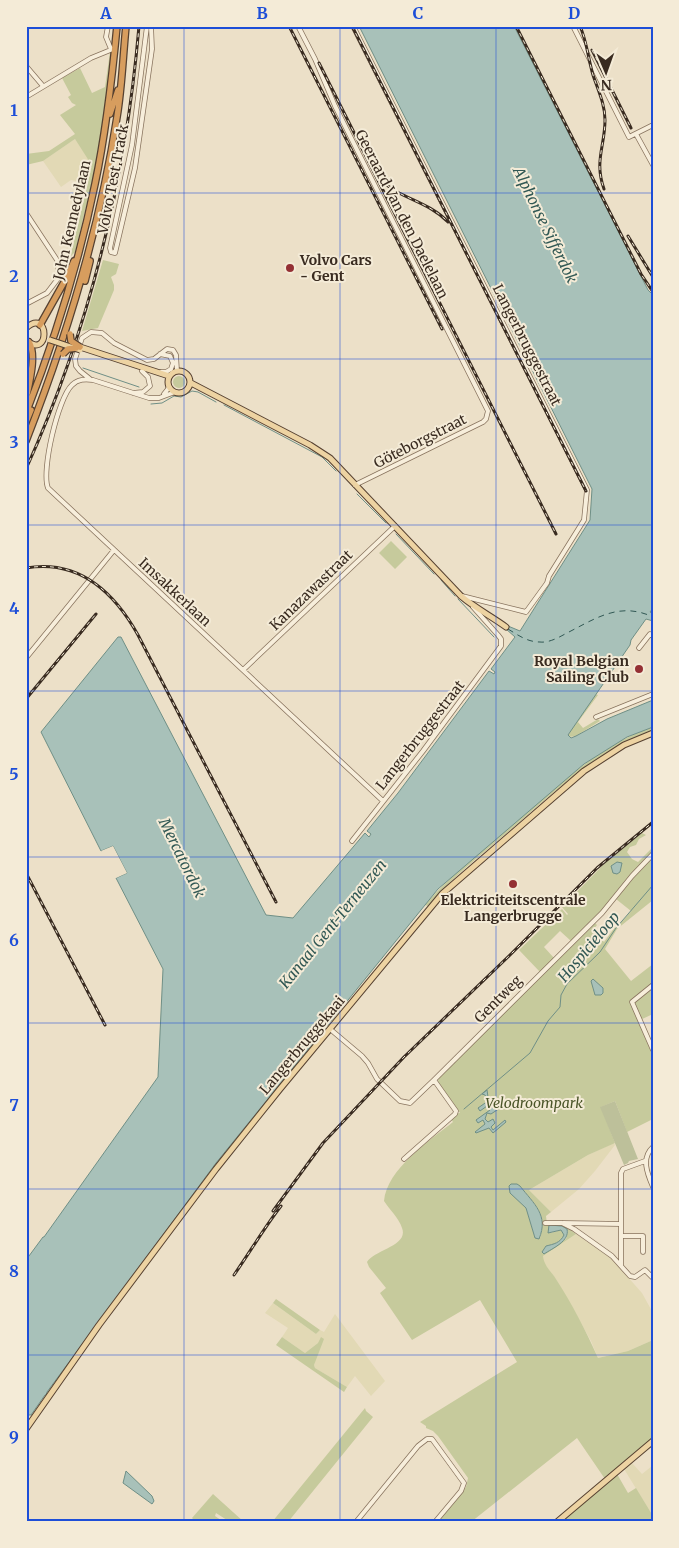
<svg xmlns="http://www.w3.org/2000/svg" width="679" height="1548" font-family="Merriweather,serif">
	<rect width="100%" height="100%" fill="#ece0c8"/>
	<!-- farmland -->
	<path fill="#e2d9b5" d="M75,139L90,161L88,183L71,180L61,187L43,161Z
		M614,1143L615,1145L595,1171L579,1189L551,1212L529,1190L588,1155Z
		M576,1234L611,1258L642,1293L653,1313V1340L628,1351L598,1358L591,1341L556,1279L543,1262V1256Z
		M273,1303L316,1334L320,1330L324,1332L335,1314L385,1381L371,1396L355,1376L347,1387L315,1368L314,1365L318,1343L305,1353L282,1337L288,1328L265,1313Z
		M632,1463L642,1474L652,1466L653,1469V1516L624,1469Z"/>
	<!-- green -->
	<path fill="#c6ca9c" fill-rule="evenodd" d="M110,52H113L106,112L96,165L75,252L70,257L88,183L91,164L75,139L43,161L26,165V154L49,151L75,134L60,115L76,105L72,103L68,97L71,95L62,78L80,68L92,93L105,87Z
		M103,260L119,264L116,274L111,277L114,285V290L98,328L82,331Z
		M173 382a6 6 0 1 1 12 0a6 6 0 1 1-12 0Z
		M391,541L407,557L395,569L379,553Z
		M595,694L598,695L578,722L583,728L598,719L600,721L576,736L569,737L568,735V732Z
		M653,727V731C597,750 553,793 509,831C481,855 451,878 428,906L425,905C453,872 488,846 521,817C562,783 601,744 653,727Z
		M642,833L646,835L639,839L636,845L630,847L627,852L632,859L638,862L653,847V852L625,882L609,903L571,941L560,931L544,947L554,958L540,972L519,950L562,909L567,915L568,914L562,907L606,862Z
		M653,856V900L617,929L605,949L631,981L653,964V1014L640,1020L653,1048V1119L627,1132L615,1101L601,1107L615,1143L588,1155L529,1190L551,1212L546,1216L547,1224H563L576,1234L543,1256C544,1266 551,1271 556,1279C572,1304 586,1331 598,1358L628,1351L653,1340V1438L605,1479L577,1438L471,1522H438L466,1487L468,1478L438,1436L433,1431L426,1428V1426L420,1422L517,1362L480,1300L412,1340L380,1293L386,1288L369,1267L367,1262C374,1250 409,1246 402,1228C399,1218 389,1209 384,1201C387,1169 429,1141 453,1122L451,1119L457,1113H460L438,1082L439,1076L594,922L597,925L593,930L604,942L615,927L616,928L631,911L616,899L633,877ZM520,1186C535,1206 547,1211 540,1238H535L526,1208L521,1203ZM549,1225L568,1231L566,1239L542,1252L546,1246C554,1244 560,1243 564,1235L561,1230L550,1233Z
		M276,1299L320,1330L316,1334L273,1303Z
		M282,1337L305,1353L318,1343L321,1337L324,1339L314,1365L315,1368L347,1387L344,1392L276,1345Z
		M365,1408L366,1411L373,1417L288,1522H272Z
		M617,1474L628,1493L636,1488L653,1516V1522H562Z
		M213,1494L244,1522H230L216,1513L215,1516L224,1522H196L192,1518Z"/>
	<!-- cemetery -->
	<path fill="#bdc09a" d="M615,1101L638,1159L629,1161L628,1163L624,1165L600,1107Z"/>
	<!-- water -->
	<path fill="#a8c1b9" stroke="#6f8f86" d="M359,26H514L648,290L653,295V608L650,612L653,614V621L646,619L631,640L630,645L568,735L571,738L576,736L607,719L653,700V727L627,737L584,764L438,889L216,1163L47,1392L46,1395H45L31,1415H29L26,1418V1260L43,1237H44L158,1077L163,969L116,878L127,873L113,846L101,851L41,732L118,637H121L266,915L293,918L365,833L369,837L371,834L367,831L398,793L489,671L494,674L495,672L491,669L515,637L506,629L508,626L520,631L590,520L592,489Z
		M617,862L622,863L620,872L617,874L613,873L611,866Z
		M593,979L603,988V993L601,995H595L591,981Z
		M487,1090L488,1097L492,1103L490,1105L492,1108L498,1104L500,1108L491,1114L487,1113L485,1119L488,1122L493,1119L495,1123L491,1127L493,1130L505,1120L506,1122L493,1133L489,1128L476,1133L475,1132L485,1124L483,1120L478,1123L476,1120L490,1110L487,1106L480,1111L478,1108L488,1101L485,1095L482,1094Z
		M511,1184H517L520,1186C534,1204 549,1215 539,1239L535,1238L526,1208L510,1193L509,1186Z
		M549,1225L562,1226L567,1229C570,1241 553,1248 544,1254L542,1252L546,1246C554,1244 560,1243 564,1235L561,1230L548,1233Z
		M126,1471L152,1496L154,1501L152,1504L123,1483Z"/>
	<!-- pier -->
	<path fill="#ece0c8" d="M113,846L127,873L116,878L115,876L123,872L112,849L103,853L101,851Z"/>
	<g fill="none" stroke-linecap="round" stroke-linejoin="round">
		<!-- stream -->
		<path stroke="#6f8f86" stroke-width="1" d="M83,368L139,387
			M151,404L162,403L174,396L181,397L192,391L198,392L216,402
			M224,405L322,457L336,471
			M357,494L386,523
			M396,534L434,574
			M441,580L455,596
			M458,599L494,637
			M464,1109L530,1053L548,1021L560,1007L561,995L567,984L600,952L616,928L653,885"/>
		<!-- ferry -->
		<path stroke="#315854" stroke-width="1" stroke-dasharray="6 5" stroke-linecap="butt" d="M508,629C518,635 527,642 540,642C548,643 558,638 565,634C595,619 619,601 653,617"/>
		<defs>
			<path id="minor" d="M108,26L106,37L111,49
				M147,26L132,145L110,248L111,252L115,253L135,168L152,49L151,26
				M298,26L315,59L335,106L488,411L486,419L483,422L355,485
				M353,26L587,490L584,520L549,576L547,583L526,612L462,596
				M573,26L629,137L653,125
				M26,66L43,86
				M26,97L91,58L113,49
				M636,134L653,165
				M26,213L57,260L59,272L57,280L47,293L26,304
				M160,354L170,356L173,363L171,369L166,372H161
				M90,379L80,371L76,366L75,359L82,338L91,332L102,333L114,343L147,360L154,359L167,349L173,350L176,355L177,371
				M175,392L159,398H149L93,380C85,379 78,379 72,385C58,398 41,471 48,488L383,801
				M133,393L143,392L150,386L148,377L142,371
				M164,394L168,389L169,386
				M639,648L650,634L653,636
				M26,658L114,550
				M243,670L395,526
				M596,717L653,694
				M352,841L423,751L501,646V639L498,635L473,607
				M653,985L632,1002L653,1050
				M330,1029L362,1056L368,1063L377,1079L400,1101L410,1103L434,1080
				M653,1147C641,1158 647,1173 653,1187
				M404,1159L455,1114L456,1111L434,1080L602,913L632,876L653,854
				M545,1223H562L574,1229L612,1256L630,1276L635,1277L645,1270L653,1278
				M563,1223L621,1224
				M621,1236H643V1252
				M621,1265V1173L623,1169L645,1161
				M356,1522L418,1446L427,1439H432L464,1483L461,1491L435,1522"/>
			<path id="major" d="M26,328C50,307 50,361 26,340
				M80,347L169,376
				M168 382a11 11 0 1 1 22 0a11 11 0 1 1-22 0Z
				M191,383L310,445L330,458L461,596C475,608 491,616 506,627
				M26,1429L99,1325L216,1169L280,1089L442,894L584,771L624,745L653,733
				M557,1522L653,1441"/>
			<path id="highway" d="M110,114L118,90
				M85,281L90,261
				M40,325L67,277L74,261
				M26,399C29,384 37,355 29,342
				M26,413C55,339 79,262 95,184C106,132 112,79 117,26
				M26,422L31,410
				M26,441C67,336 100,228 117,117C122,87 123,56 126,26"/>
		</defs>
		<!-- minor casing -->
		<use href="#minor" stroke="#88735e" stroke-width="5.5"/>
		<!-- major casing -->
		<use href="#major" stroke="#564131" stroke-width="7"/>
		<!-- highway casing -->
		<use href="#highway" stroke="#564131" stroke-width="8"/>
		<!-- minor -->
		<use href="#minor" stroke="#f7eedb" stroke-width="4"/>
		<!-- major -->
		<use href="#major" stroke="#edd3a2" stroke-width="5"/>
		<!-- highway -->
		<use href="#highway" stroke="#d79d5e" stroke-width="5.5"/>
		<defs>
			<path id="rail" d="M289,26L442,329
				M352,26L586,491
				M516,26L641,274L653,292
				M580,26C587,42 588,58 593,75C598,90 605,104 605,120C605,146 594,161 604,189
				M592,50L631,128
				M319,63L556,534
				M381,180C400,199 428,201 448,222
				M628,236L653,277
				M26,469C89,330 126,178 139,26
				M26,568C79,559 114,592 138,635L276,902
				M26,699L96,614
				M26,873L105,1025
				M273,1211L323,1143L404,1057L511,954L597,868L653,822
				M234,1275C250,1252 264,1228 281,1206"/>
		</defs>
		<!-- rail casing -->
		<use href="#rail" stroke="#392b20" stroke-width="3"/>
		<!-- rail -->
		<use href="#rail" stroke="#f4ebd7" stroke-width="1" stroke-dasharray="4" stroke-linecap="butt"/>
		<defs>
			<path id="major-bridge" d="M50,340L80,350"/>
			<path id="highway-bridge" d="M70,334L71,341L80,347
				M63,354L68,349L76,348"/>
		</defs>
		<!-- major-bridge casing -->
		<use href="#major-bridge" stroke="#564131" stroke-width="7" stroke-linecap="butt"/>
		<!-- highway-bridge casing -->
		<use href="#highway-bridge" stroke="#564131" stroke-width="8" stroke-linecap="butt"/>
		<!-- major-bridge -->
		<use href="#major-bridge" stroke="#edd3a2" stroke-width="5"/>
		<!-- highway-bridge -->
		<use href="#highway-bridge" stroke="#d79d5e" stroke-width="5.5"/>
	</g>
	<!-- grid -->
	<path fill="none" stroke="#1d4ed8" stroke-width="1" stroke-opacity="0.55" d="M184,26V1522M340,26V1522M496,26V1522M26,193H653M26,359H653M26,525H653M26,691H653M26,857H653M26,1023H653M26,1189H653M26,1355H653"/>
	<!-- markers -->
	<g fill="#943034" stroke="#f4ebd7" stroke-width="2">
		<circle cx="290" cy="268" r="5"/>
		<circle cx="639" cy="669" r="5"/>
		<circle cx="513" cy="884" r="5"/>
	</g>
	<g text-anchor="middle" stroke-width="4" stroke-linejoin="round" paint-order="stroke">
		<!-- street labels -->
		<g font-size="14" fill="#392b20" stroke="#f4ebd7">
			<text transform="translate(113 179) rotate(-79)" y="5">Volvo Test Track</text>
			<text transform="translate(402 214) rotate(63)" y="5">Geeraard Van den Daelelaan</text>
			<text transform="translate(72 220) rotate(-77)" y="5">John Kennedylaan</text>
			<text transform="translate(527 345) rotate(63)" y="5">Langerbruggestraat</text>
			<text transform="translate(420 441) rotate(-27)" y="5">Göteborgstraat</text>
			<text transform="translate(311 590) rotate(-44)" y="5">Kanazawastraat</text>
			<text transform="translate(175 592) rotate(43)" y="5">Imsakkerlaan</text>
			<text transform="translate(420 735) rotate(-52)" y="5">Langerbruggestraat</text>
			<text transform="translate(498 999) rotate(-45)" y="5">Gentweg</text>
			<text transform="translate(302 1045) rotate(-50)" y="5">Langerbruggekaai</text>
		</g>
		<!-- poi labels -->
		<g font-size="14" font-weight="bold" fill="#392b20" stroke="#f4ebd7" text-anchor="start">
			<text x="300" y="265">Volvo Cars<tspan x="300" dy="16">- Gent</tspan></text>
			<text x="629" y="666" text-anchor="end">Royal Belgian<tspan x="629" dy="16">Sailing Club</tspan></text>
			<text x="513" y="905" text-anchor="middle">Elektriciteitscentrale<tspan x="513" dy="16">Langerbrugge</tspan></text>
		</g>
		<!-- park labels -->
		<g font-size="14" font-style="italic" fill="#4a5428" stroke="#f4ebd7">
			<text x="534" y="1108">Velodroompark</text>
		</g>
		<!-- water labels -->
		<g font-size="15" font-style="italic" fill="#315854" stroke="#f4ebd7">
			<text transform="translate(545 225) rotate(64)" y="5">Alphonse Sifferdok</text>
			<text transform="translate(182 858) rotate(64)" y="5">Mercatordok</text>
			<text transform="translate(333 924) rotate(-51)" y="5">Kanaal Gent-Terneuzen</text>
			<text transform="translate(589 947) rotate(-50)" y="5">Hospicieloop</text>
		</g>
	</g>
	<!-- border -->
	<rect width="679" height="1548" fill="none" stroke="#f4ebd7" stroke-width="55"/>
	<!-- north arrow -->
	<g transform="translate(606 72) rotate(178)" stroke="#f4ebd7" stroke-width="4" paint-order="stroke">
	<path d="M0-4L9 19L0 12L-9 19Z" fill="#392b20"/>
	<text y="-8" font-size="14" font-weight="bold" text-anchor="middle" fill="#392b20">N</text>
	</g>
	<rect x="28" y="28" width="624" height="1492" fill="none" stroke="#1d4ed8" stroke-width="2"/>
	<g font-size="16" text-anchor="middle" font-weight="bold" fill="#1d4ed8">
		<text x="106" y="19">A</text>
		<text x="262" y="19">B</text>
		<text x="418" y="19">C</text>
		<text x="574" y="19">D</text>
		<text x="14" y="116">1</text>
		<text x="14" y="282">2</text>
		<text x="14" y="448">3</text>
		<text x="14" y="614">4</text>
		<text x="14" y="780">5</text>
		<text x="14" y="946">6</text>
		<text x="14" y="1111">7</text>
		<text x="14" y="1277">8</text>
		<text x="14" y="1443">9</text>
	</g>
</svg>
